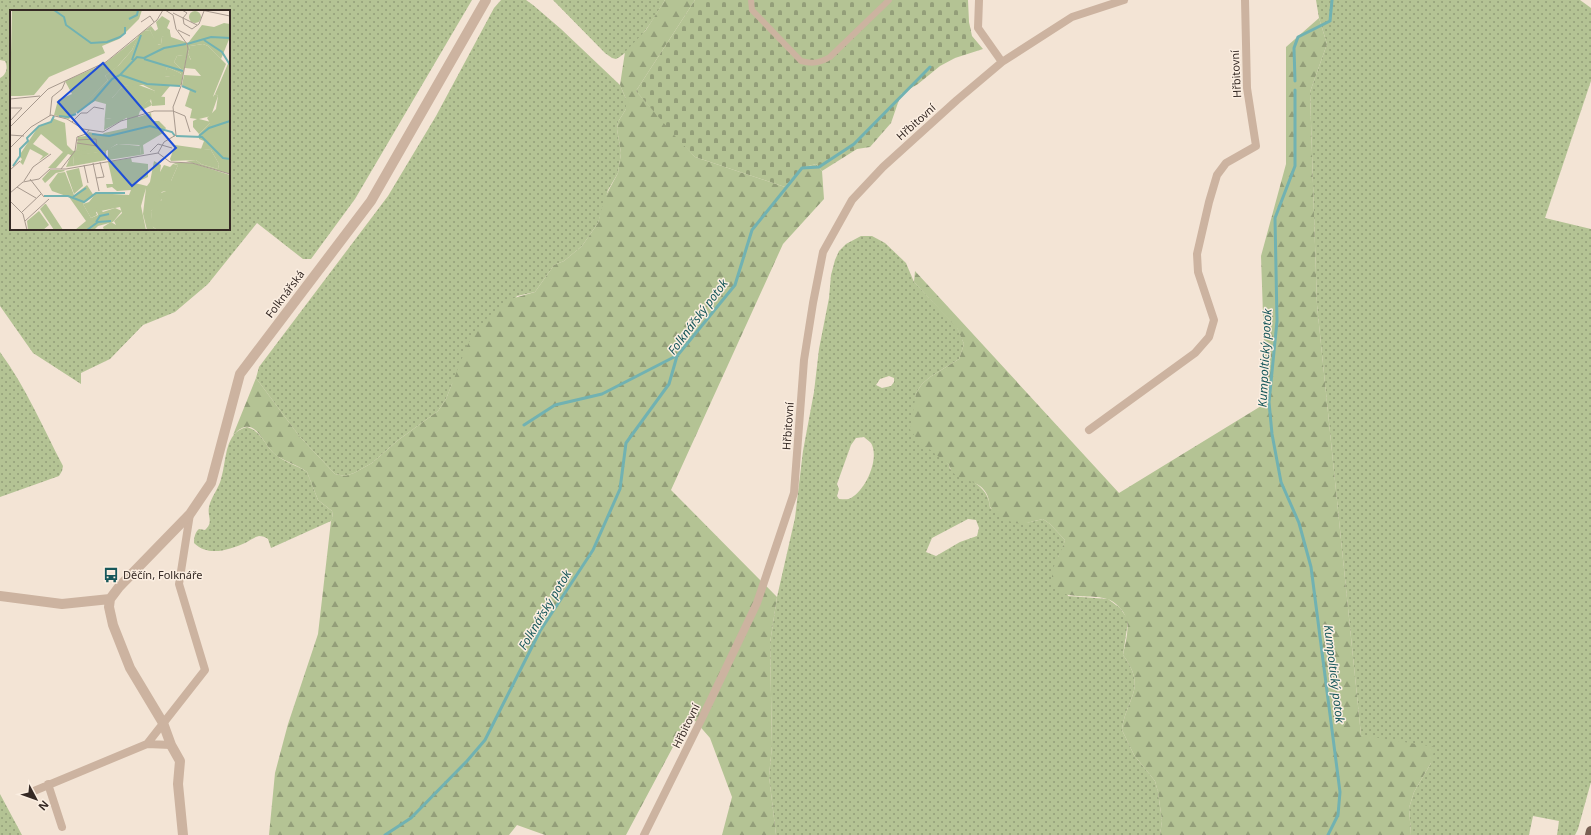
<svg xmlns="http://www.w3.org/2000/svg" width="1591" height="835" font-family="'Noto Sans',sans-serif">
	<defs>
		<pattern id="grass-dots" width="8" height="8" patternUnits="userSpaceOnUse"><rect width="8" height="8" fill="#b4c394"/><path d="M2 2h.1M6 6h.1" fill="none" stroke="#939e79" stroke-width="1.8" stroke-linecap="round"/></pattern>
		<pattern id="forest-firs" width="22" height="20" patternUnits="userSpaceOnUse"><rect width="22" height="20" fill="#b4c394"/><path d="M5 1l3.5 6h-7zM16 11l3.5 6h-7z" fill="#939e79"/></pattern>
		<pattern id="cemetery-stones" width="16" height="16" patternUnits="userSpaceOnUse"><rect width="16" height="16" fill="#b4c394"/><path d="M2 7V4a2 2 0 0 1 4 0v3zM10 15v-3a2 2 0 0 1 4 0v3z" fill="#939e79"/></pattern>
	</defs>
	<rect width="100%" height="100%" fill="#f3e4d5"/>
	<!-- grass -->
	<path fill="url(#grass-dots)" fill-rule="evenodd" d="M0,0H472L355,199L311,259H303L257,223L208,284L175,312L143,325L110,359L81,373V384L33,353L0,306V78C7,74 8,67 5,61L0,60ZM11,11H229V229H11Z
		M501,0H526L533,5L561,29L620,85L626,99V109L618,122L617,129L621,153L618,173L608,190L598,223L582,246L564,261L554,265L535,292L517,296L452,384L446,399L438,411L397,441L372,463L354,473L345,476L335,474L300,437L256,378L259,367L388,196L436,116L494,8Z
		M553,0H665C654,18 636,49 616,59L612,58L605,53Z
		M1316,0H1580L1591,8V81L1545,218L1591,229V782L1578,829L1575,835H1557L1559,821L1533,816L1529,835H1411L1409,808L1414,792L1431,763L1361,735L1317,305L1310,92L1327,44L1319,18Z
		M861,236H872L885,243L906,263L914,282L957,327L964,344L959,359L930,377L922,384L916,393L915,405L941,457L949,465L950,469C967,479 989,485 990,508L1026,523L1043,519L1050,524L1065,540L1062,551L1058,557L1068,596L1108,599L1120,608L1127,618V628L1123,655C1148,689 1126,697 1122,730L1134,755L1155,781L1158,792L1162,821L1160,835H776L769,776L772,746L770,643L777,597L795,518L803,451L814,392L819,349L829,298L831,275L835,260L839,251L846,244ZM889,376L894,378V382L891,386L882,388L876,385L880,379ZM864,437C866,439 869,441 871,443C880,458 866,490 851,498C848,500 843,499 839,499L837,496L839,489L837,484L851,445L856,438ZM968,519L976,520L979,528L977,536L960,542L936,556L926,552L932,538Z
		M0,352C26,387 43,428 63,466L62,471L59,476L0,497Z
		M247,427C263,432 265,447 276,455C286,463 297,465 307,472L318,500L332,511L333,518L331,521L271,548L268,539C265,537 263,536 259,536C254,537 249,541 245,543C229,550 208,557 194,543C194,538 195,532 199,529L205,530C214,522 207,517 209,507C211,497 219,488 221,479C227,460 224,432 247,427Z
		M0,794L22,835H0Z"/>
	<!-- forest -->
	<path fill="url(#forest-firs)" d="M665,0H695L636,91L695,157L785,187L801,168L816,164L822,171L824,199L783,244L671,490L777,597L770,643L772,746L769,776L776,835H722L732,797L710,738L690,715L626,835H545L517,825L509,835H269L275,773L288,724L318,634L331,521L333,517L332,511L318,500L307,472C298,465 286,462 277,456C262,446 256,411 233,435L256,378L300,437L335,474L345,476L354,473L372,463L397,441L438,411L446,399L466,348L473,335L488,317L507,300L535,292L554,265L564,261L582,246L598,223L604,199L618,173L621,153L617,129L618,122L626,109V99L620,85L625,52L646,30Z
		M1319,18L1327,44L1310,92L1317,305L1361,735L1435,747L1431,763L1414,792L1409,808L1411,835H1160L1162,821L1158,792L1155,781L1134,755L1122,730C1126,697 1148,689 1123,655C1125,644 1130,628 1126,618C1124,611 1115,601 1107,599C1090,593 1051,604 1052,575C1053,563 1062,552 1065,540L1050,524L1043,519C1037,520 1032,522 1027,523C1013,526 999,517 990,507C988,473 955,487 949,465L919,441L910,430L916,393L922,384L930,377L959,359L964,344L957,328L914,282L915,271L1119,493L1266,403L1261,256L1286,164V47Z"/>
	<!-- cemetery -->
	<path fill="url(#cemetery-stones)" d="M695,0H968L969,22L972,36L983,49L955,58L940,66L918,84L901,94L891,123L870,147L857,149L822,171L816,164L801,168L785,187L695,157L675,136L636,91Z"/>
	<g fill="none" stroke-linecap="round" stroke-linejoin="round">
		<!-- stream -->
		<path stroke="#71b2b2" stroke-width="3" d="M1295,81L1294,48L1298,37L1330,21L1332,0
			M1295,90V166L1275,218L1277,321L1269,402L1272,434L1281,482L1299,523L1311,567L1340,792L1338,815L1328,835
			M524,425L555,405L602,394L676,356
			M385,835L411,818L467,761L485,740L540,631L593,550L620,489L626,443L669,384L677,356L735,285L752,230L802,168L819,167L854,144L930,67"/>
		<!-- pedestrian -->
		<path stroke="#ccb3a0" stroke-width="6" d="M751,0L752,10L801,61C812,64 820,63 830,57L889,0"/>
		<!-- minor -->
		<path stroke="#ccb3a0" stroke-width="8" d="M979,0L978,28L1002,62
			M1089,430L1195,353L1209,337L1214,320L1198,272L1197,254L1209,202L1217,175L1226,163L1256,146L1247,88L1245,0
			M147,744L171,745
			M48,784L62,827
			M34,791L147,744L205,670L179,584L190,514
			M644,835L703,716L757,603L794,493L804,360L813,303L823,252L852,200L883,167L957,100L1002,62L1072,17L1124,0"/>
		<!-- tertiary -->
		<path stroke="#ccb3a0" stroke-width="10" d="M0,596L62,604L110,599
			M183,835L178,784L180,761L171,745L163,723L130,668L113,625L109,607L110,599L119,587L190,514L211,483L240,374L371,201L486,0"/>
		<!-- primary -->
		<path stroke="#785f53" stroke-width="10" d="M1590,835L1591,831"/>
	</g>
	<!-- icons -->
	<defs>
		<symbol id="bus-bare" viewBox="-9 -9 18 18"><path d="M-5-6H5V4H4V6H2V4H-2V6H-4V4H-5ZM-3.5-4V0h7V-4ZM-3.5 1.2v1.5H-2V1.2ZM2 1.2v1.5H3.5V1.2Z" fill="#16575a" stroke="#fbeee1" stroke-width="2.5" paint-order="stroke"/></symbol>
	</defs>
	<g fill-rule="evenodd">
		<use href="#bus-bare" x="100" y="564" width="22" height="22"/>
	</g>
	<g text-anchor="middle" stroke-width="3" stroke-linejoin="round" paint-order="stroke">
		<!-- street labels -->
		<g font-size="11" fill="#352924" stroke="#fbeee1">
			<text transform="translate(1236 74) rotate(-93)" y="4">Hřbitovní</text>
			<text transform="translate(916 122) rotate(-42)" y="4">Hřbitovní</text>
			<text transform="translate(285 294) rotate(-53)" y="4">Folknářská</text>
			<text transform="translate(788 426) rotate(-86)" y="4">Hřbitovní</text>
			<text transform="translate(686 726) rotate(-64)" y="4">Hřbitovní</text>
		</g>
		<!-- poi labels -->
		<g font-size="11" fill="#352924" stroke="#fbeee1" text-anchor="start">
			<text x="123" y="579">Děčín, Folknáře</text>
		</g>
		<!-- water labels -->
		<g font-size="12" font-style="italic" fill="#16575a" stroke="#fbeee1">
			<text transform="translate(698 317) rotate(-53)" y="4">Folknářský potok</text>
			<text transform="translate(1265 358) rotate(-87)" y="4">Kumpoltický potok</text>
			<text transform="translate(545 610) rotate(-59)" y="4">Folknářský potok</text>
			<text transform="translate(1334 674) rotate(83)" y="4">Kumpoltický potok</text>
		</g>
	</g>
	<!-- overview -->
	<g transform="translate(10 10)">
		<rect width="220" height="220" fill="#f3e4d5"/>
		<path d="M152,6L160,11L157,18L160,20V24L152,27L151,34L147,35L140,20L134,21L141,16L145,21L148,19L146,12ZM128,27L122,40L107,57L95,66L98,70L59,109L44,105L48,90L62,84L55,71L94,54ZM193,34L198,36L216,54L204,84L203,87L205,84L208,86L201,106L189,109L201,112L189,124L183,117V111L187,109L180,108L182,99L175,96L180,80L172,75L174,65L191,66L185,59L175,58L174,52L177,47L181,50L178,43L180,36ZM173,45V59L172,60L164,52L167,46ZM157,57L170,63L171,65L154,67ZM126,74L145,81L144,86L155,87V95L142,96L141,89L120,106L94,120L95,109L102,108V88L113,76ZM108,134L131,136L130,145L98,150V139ZM165,135L201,140L209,154L208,159L191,154L186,150L161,151L160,149ZM96,141V150L63,156L64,145ZM121,148L122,152L138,154V167L125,173L137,176L140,172L144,151L151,155L150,162L154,155L160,157L163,154L168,155L161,171L151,183L156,181V185L141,201L143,217L147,220H137L133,204L136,178L131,196L136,220H94L93,217L101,212L106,215L104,211L112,203L110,197L86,202L87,205L81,208L73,194L79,192L86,183L119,185L121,180L107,181L102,177L97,178L96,174H103L98,152ZM69,158L73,176L64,184L56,161ZM40,160H54L55,161L46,163L35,173L32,169ZM35,194H36L53,220H44L30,199ZM29,201L39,215L33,220H18L17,211Z" fill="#b4c394"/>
		<path d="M2,0H132L129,9L109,29L92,36L95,43L39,67L24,85L10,86H0ZM214,13L220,14V27L211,49L198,36L193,34L180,36L178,43L181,51L176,48L171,75L160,76L151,87H144L140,91L142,95L130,101L128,107L141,103L142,111H149L156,118L153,123L133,135L134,144L130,145L131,137L129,135L107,134L96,141L64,146L63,156L56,157L61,145L58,144L46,158H38L53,142L31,124L23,134L39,144L29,151L33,146L20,139L13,155L10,152L12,149L9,146L28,117L41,112L42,108L55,113L57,135L63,141L77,139L94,123L117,118V107L141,89L145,81L133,75L113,76L102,88V108L95,109L94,115L96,94L85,91L62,105L98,70L95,66L109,55L122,40L128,26L134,21L140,20L148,35L151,34L152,27L160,22L161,27L178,33L192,15L204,17ZM173,45V59L172,60L164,52L167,46ZM157,57L170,63L171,64L155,67ZM220,49V164L176,151L186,150L191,154L208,159L209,154L201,140L191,139L194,131L189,129V124L200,113L197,108L206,99L208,86L205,84ZM163,153H182L220,165V220H147L142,216L141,201L147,192L152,190V184L153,187L156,184V181L151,182V187H150L147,180L154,170L161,171L168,155ZM55,162L64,185L77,175L84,186L73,194L81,208L88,205L86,199L89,198L93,202L105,198L112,201L103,212L88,216L84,220H65L76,211L59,187L42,181L39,175L48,163Z" fill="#b4c394" fill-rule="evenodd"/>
		<path d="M79,122L95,126L97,138L66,141L68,127L75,126Z" fill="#b4c394"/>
		<path d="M179 7a6 6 0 1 1 12 0a6 6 0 1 1-12 0Z" fill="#b4c394"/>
		<path fill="none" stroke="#71b2b2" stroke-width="2" d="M44,0L54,7L56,15L81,33L97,32L110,27L115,23V17M119,9L127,5L128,0M194,30L212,42L220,55M177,34L201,27L220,28M134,49L173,61M122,50L131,25M111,65L137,74L170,76M172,76L186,82M67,103L84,90L102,69L110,65L127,47L134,48L154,38L176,34M49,106L58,107L66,104M82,124L99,126L140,116L162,122L165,126M166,126L192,127L213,148L220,149M189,126L199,118L220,111M3,156L10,146V139L18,131L17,128L29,116L41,112L44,106M34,186H58L74,192L86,183H115M63,187L76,178M86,212L90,206L99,204M77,220L88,212L101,211"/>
		<path fill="none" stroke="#a7998e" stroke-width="1" d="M172,0L177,3L173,8L174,14L182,19L189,14L194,1M191,0L220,6M163,3L187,15M131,12L140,6L144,12M168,20L180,26M0,89L30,86M0,98H12L0,111M40,106L42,87L52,79L55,72M62,112L71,103H77L84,97L94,99M0,117L38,79L96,52L147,10L153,0M0,125L14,126M67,133L87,136L86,129L67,130M0,138L21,117L41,105L57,109L73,119L93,122L111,111L144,101H163L175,106L180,122M140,142L148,134L162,138M148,143L154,132L166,125L163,97L171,76L178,39L177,34L166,19L163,5L155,0M148,143L160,152L182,153L220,164M83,153L89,181M74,155L78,173M51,159L65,141L67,127L76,124L79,120M0,160L10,151M86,168L94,167L90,152M20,169L34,187M14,171L23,157L41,144M7,177L26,188M0,183L13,172L29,169L40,159H56L148,143M0,191L13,204L17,220M12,202L31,184M15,211L39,189"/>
		<path fill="#1d4ed8" fill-opacity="0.15" stroke="#1d4ed8" stroke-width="2" d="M93,53L166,138L122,176L48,92Z"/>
		<rect width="220" height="220" fill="none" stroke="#352924" stroke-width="2"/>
	</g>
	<!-- north arrow -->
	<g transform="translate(36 799) rotate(131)" stroke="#fbeee1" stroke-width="3" paint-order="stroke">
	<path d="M0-3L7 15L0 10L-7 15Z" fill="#352924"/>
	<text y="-6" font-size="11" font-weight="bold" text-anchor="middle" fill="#352924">N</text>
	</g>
</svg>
